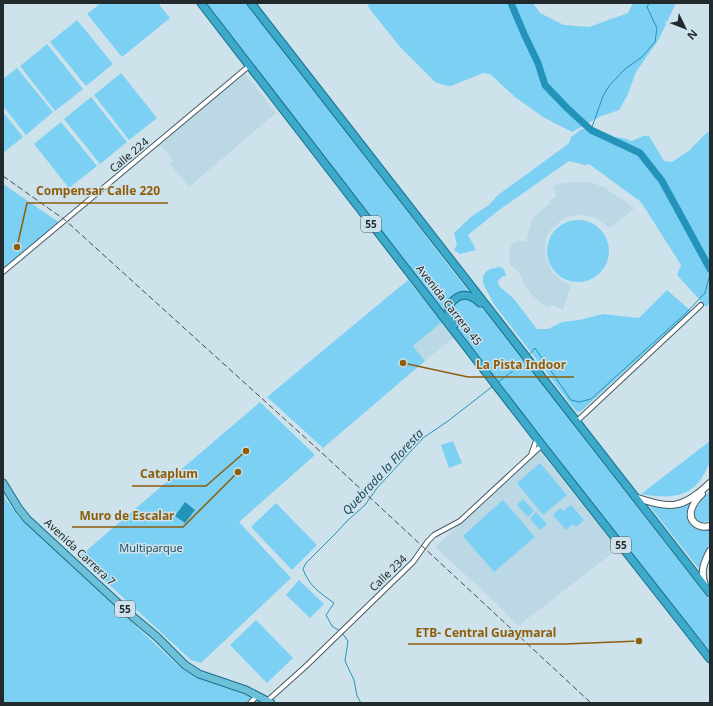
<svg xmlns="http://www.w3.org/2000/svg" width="713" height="706" font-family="'Noto Sans',sans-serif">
	<rect width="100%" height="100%" fill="#cee2ec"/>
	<!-- built -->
	<path fill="#bcd8e5" d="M244,72L276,113L189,187L170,164L173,160L160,145Z
		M584,182L592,183L607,188L606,189L624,200L634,209L609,228L599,220L593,217L582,215L571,216L564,218L552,229L547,236L545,245L546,259L553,273L564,282L571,285L563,310L552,305L550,308L542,304L533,296L525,286L519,273L510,264L509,257L510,249L512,244L517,241H526L531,225L530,224L533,219L540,211L550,203L549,200L556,197L553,186L563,183Z
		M442,322L454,337L425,361L413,346Z
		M539,451L618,549L518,626L494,601L435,547Z"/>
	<!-- green -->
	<path fill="#7bd0f3" d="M101,3H158L170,18L122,57L87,14Z
		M204,3H246L270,33L455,274L558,403L589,445L709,599L710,651C622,545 539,435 455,326C372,218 287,111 204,3Z
		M367,3H533L540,13L564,25L589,27L628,13L633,3H676L659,39L636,72L627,96L619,110L601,116L572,132L543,117L515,97L490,74L483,73L451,86L444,85L435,82L400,47L369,8Z
		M77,20L113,64L86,86L50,42Z
		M47,44L83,89L55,111L20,66Z
		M17,68L53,112L26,135L3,106V79Z
		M121,73L157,118L129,140L94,95Z
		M91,97L127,142L100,164L64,119Z
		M3,112L23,137L3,153Z
		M61,122L97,166L69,188L34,144Z
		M592,128L611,137L623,138L632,141L643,136H649L664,161L672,162L690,150L704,135L710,131V303L706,307L677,275L681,265L641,202L589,164L585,165L569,161L499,210L468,235L476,250L460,254L454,250L457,244L454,233L472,216L489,205L498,195L568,144L570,141L571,137L582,129Z
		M3,184L60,223L3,270Z
		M547 251a31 31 0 1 1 62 0a31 31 0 1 1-62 0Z
		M497,266L504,269L506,276C501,276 499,279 498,283L500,287L514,299L537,329H548L562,322L579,320L603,314L639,318L667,290L691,311L580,412L576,411L493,303C490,293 478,283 485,273C488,269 492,268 497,268Z
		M408,280L442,322L413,346L425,361L323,448L267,397Z
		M260,402L315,455L239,522L291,578L201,663L191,660L79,557Z
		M453,441L462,463L449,468L441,445Z
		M710,441C710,447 711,454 710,460C709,465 706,470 704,474C690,500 666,498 641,494Z
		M540,463L567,495L543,515L517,483Z
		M710,490V521C706,522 701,523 698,520C688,513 705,497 710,490Z
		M3,495L18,516L181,668C206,685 236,688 262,703H3Z
		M523,499L534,511L528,517L517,505Z
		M503,500L535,537L494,572L463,536Z
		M694,500C691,503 688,507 687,511C685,525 698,532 710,529V543L701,562L699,569L648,504C665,509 678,509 694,500Z
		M276,503L317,545L292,570L251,527Z
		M571,505L584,520L576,527L573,524L566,530L553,515L560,508L563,511Z
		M536,512L547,524L540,530L530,519Z
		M299,580L324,604L310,618L286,595Z
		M256,620L293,658L267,683L230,645Z"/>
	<!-- water -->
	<path fill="#2393ba" d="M185,502L195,510L185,523L175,516Z"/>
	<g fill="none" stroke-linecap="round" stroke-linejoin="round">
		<!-- stream -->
		<path stroke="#2393ba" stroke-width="1" d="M591,130L603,96L609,86L625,69L642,57L655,42L657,28L647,7L649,3
			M529,355L535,348L571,400L579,402L591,399L685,314L705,293L710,274
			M497,383L518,367L525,359
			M340,631L332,626L326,615L334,603C319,592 309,586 303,569L306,563L335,534L347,521L365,505L377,488L423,438L448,421L493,386
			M342,633L348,641L345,661L354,680L357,696L361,703"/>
		<!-- river -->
		<path stroke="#2393ba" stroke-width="7" d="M511,3L525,36L538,63L545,85L567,108L591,130L640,153L662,181L710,269"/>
		<defs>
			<path id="minor" d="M3,272L249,66
				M576,422L701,305
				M531,455L537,438
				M267,701L305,667L413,562L428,541L434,535L460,521L542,445
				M250,703L257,696"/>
			<path id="secondary" d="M702,494C698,498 694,502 692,508C687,521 698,529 710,526
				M635,497C670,509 682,510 710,483
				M705,585C700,572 704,562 710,551"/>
			<path id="primary" d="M3,483L19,509L27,519L132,616L157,637L185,665L199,674L246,690L271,703"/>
			<path id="trunk" d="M201,3L542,445L710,659
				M251,3L710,593
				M454,325C452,322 450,318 449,314C447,302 459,293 469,296C474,297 477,300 480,303"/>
		</defs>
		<!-- minor casing -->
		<use href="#minor" stroke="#495a62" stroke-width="6"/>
		<!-- secondary casing -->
		<use href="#secondary" stroke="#495a62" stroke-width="8"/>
		<!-- primary casing -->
		<use href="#primary" stroke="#146f8b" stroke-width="9"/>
		<!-- trunk casing -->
		<use href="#trunk" stroke="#146f8b" stroke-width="9"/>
		<!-- minor -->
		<use href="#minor" stroke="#fff" stroke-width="4"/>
		<!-- secondary -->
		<use href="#secondary" stroke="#fff" stroke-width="6"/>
		<!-- primary -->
		<use href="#primary" stroke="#6ebfd8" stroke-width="7"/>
		<!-- trunk -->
		<use href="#trunk" stroke="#3eaacb" stroke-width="7"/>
		<!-- rail -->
		<path stroke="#424c51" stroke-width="1" stroke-dasharray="6 3" stroke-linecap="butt" d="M3,176L65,220L322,453L591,703"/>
	</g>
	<g text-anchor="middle" stroke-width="3" stroke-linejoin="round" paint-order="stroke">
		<!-- shield labels -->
		<g fill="#cee2ec" stroke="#566166" stroke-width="1">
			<rect x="361" y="216" width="20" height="16" rx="3"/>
			<rect x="611" y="537" width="20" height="16" rx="3"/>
			<rect x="115" y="601" width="20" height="16" rx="3"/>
		</g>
		<g font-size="10" font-weight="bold" fill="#222a2d">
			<text x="371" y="228">55</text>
			<text x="621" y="549">55</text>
			<text x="125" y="613">55</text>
		</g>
		<!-- street labels -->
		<g font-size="11" fill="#222a2d" stroke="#cee2ec">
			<text transform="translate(129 155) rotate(-40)" y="4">Calle 224</text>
			<text transform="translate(449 305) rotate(52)" y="4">Avenida Carrera 45</text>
			<text transform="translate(80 552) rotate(43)" y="4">Avenida Carrera 7</text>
			<text transform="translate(388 573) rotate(-44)" y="4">Calle 234</text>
		</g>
		<!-- park labels -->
		<g font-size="11" fill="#265263" stroke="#cee2ec">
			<text x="151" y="552">Multiparque</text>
		</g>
		<!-- water labels -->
		<g font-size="12" font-style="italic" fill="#1d495a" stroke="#cee2ec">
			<text transform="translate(383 472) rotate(-47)" y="4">Quebrada la Floresta</text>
		</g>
	</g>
	<!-- callouts -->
	<path fill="none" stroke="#8f5e0c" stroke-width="1.5" d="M17 247L27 203H168M403 363L468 377H574M246 451L206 486H132M238 472L183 527H72M639 641L565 644H408"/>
	<g fill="#8f5e0c" stroke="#cee2ec" stroke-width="1.5">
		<circle cx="17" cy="247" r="4"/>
		<circle cx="403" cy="363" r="4"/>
		<circle cx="246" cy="451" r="4"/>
		<circle cx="238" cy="472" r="4"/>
		<circle cx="639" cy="641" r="4"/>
	</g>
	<g font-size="12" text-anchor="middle" font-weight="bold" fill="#8f5e0c" stroke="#cee2ec" stroke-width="3" stroke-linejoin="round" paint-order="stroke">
		<text x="98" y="195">Compensar Calle 220</text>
		<text x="521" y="369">La Pista Indoor</text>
		<text x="169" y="478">Cataplum</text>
		<text x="127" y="520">Muro de Escalar</text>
		<text x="486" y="637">ETB- Central Guaymaral</text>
	</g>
	<!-- border -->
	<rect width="713" height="706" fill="none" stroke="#222a2d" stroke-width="8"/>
	<!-- north arrow -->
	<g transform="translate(685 28) rotate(133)" stroke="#cee2ec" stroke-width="3" paint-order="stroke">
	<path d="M0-3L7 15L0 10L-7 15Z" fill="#222a2d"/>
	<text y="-6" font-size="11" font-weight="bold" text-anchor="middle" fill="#222a2d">N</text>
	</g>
</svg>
